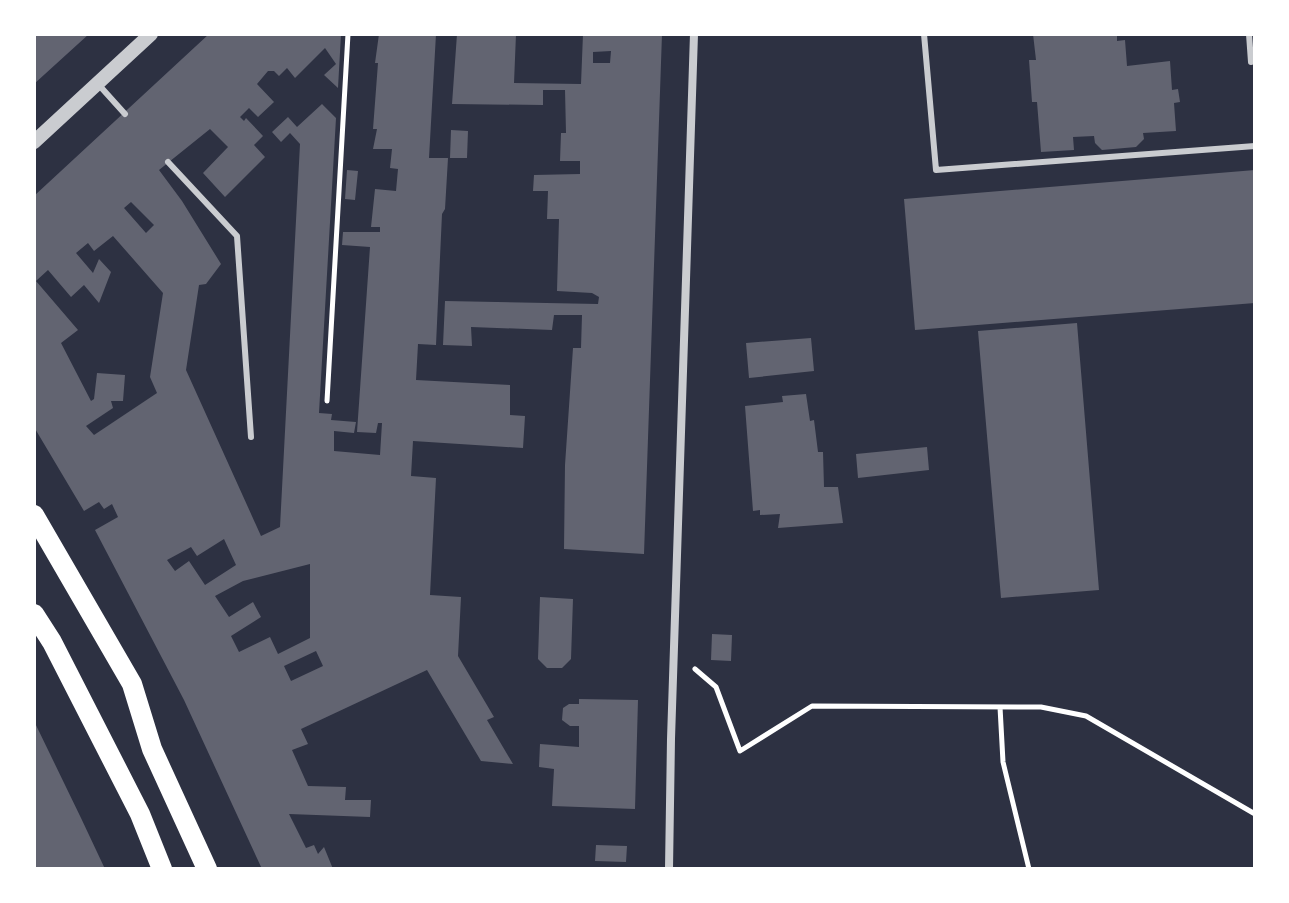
<svg xmlns="http://www.w3.org/2000/svg" width="1289" height="903" font-family="Inter,sans-serif">
	<rect width="100%" height="100%" fill="#2d3142"/>
	<!-- building -->
	<path fill="#626471" fill-rule="evenodd" d="M34,34H89L34,84Z
		M209,34H341L338,88L324,75L336,64L325,48L295,78L287,68L279,76L274,71H268L257,84L274,102L258,117L249,108L240,117L244,121L246,118L263,136L254,145L265,157L225,197L203,173L228,147L210,129L159,170L182,201L221,264L206,284L199,285L186,370L261,536L280,527L300,144L290,133L281,142L272,132L288,117L297,127L322,104L336,118L319,413L332,414L331,420L356,422L354,433L334,431V451L380,455L382,423H378L376,433L357,432L370,247L342,245L343,232H380V227H371L375,189L396,191L398,169L390,168L392,149H373L377,129H373L378,63H375L379,34H436L429,158H448L445,209L442,214L436,345L418,344L416,380L510,385V415L525,416L523,448L413,441L411,476L436,478L430,595L461,597L458,656L494,717L487,720L513,764L481,761L427,670L301,729L308,744L292,750L308,786L346,787L345,800H371L370,817L289,814L306,848L314,845L318,854L324,847L333,869H262L184,700L95,530L118,517L112,504L104,509L99,502L84,511L34,427V196ZM131,202L154,225L162,217L146,233L124,208ZM113,236L163,293L150,377L157,393L94,435L86,426L113,408L111,401H123L125,375L97,373L94,399L91,401L61,343L78,330L36,281L48,270L71,297L84,285L99,303L111,272L99,259L93,273L76,253L88,243L94,251ZM224,539L236,565L205,585L189,561L175,571L167,560L191,547L197,556ZM310,564V638L278,654L270,637L239,652L231,636L261,617L253,602L229,617L215,596L243,581ZM316,651L323,666L291,681L284,666Z
		M457,34H516L514,83L581,84L583,34H662L644,554L564,549L565,465L573,348H581L582,315H554L552,330L471,327L472,346L443,345L445,301L598,304L599,297L592,293L557,291L559,219H547L548,191H533L534,175L580,174V161H560L561,133H566L565,90H543V105L452,104ZM611,51L610,63H593V52Z
		M1033,34H1117V41L1125,40L1127,66L1170,61L1172,90L1178,89L1180,102L1174,103L1176,131L1143,133L1144,139L1136,147L1102,150L1095,143L1094,136L1073,137L1074,150L1041,152L1037,102H1032L1029,60H1036Z
		M451,130L468,131L467,158H450Z
		M347,170L358,171L355,200L345,199Z
		M1255,170V303L915,330L904,199Z
		M1077,323L1099,590L1001,598L978,331Z
		M811,338L814,371L749,378L746,343Z
		M806,394L810,421L814,420L818,452H823L824,487H838L843,523L778,528L780,514L760,515V510L753,511L745,406L783,402L782,396Z
		M927,447L929,470L858,478L856,454Z
		M540,597L573,599L571,659L562,668H547L538,659Z
		M712,634L732,635L731,661L711,660Z
		M579,699L638,700L635,809L552,806L554,769L539,767L540,744L579,747V726H570L562,720L563,708L569,704H579Z
		M34,721L81,818L105,869H35Z
		M596,845L627,846L626,862L595,861Z"/>
	<g fill="none" stroke-linecap="round" stroke-linejoin="round">
		<!-- path -->
		<path stroke="#fff" stroke-width="5" d="M327,401L348,34
			M695,669L716,687L740,751L812,706L1041,707L1086,716L1255,814
			M1000,707L1003,762L1029,869"/>
		<!-- service -->
		<path stroke="#caccd0" stroke-width="6" d="M924,34L936,170L1255,146
			M1249,34L1251,62
			M98,84L125,114
			M168,162L237,236L251,437"/>
		<!-- minor -->
		<path stroke="#caccd0" stroke-width="8" d="M669,869L671,739L694,34"/>
		<!-- tertiary -->
		<path stroke="#caccd0" stroke-width="14" d="M34,142L151,34"/>
		<!-- primary -->
		<path stroke="#fff" stroke-width="20" d="M34,515L132,684L152,749L207,869
			M34,614L52,642L140,814L162,869"/>
	</g>
	<!-- border -->
	<rect width="1289" height="903" fill="none" stroke="#ffffff" stroke-width="72"/>
</svg>
